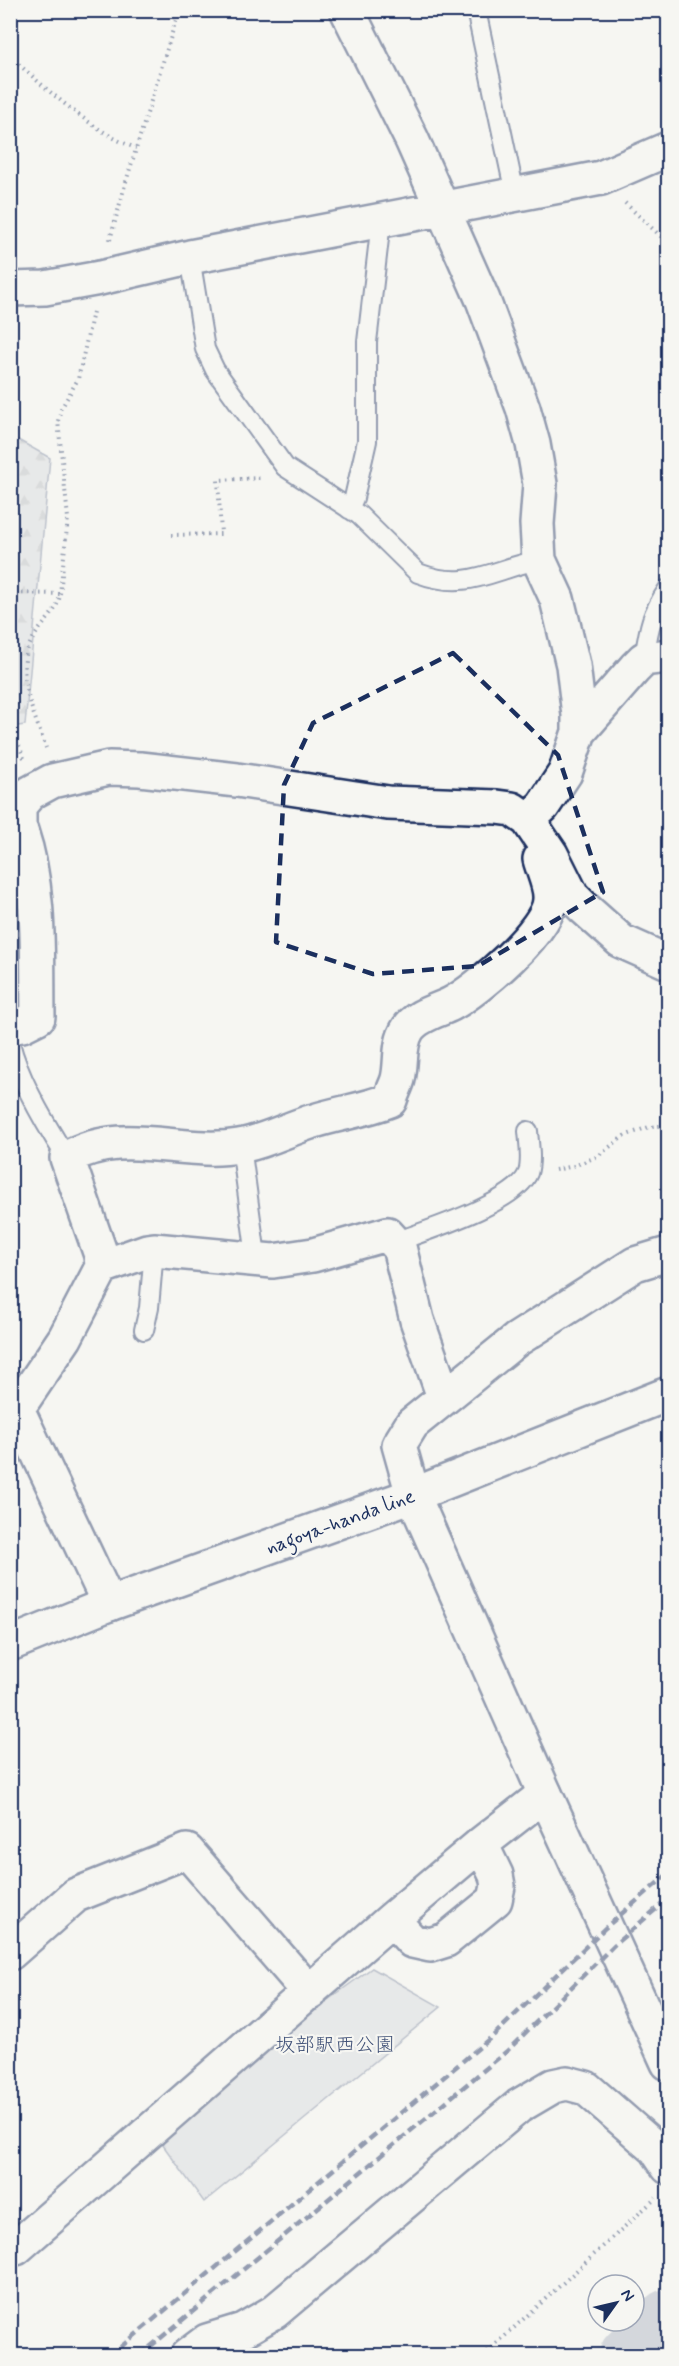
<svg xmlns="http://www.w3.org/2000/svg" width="679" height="2366" font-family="Mynerve,'Klee One',sans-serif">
	<defs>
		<pattern id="forest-firs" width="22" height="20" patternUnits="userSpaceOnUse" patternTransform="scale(1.5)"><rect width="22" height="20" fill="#d6d9dd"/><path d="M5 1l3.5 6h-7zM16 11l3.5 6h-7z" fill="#b7bbc0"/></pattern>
	</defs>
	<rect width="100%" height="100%" fill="#f6f6f2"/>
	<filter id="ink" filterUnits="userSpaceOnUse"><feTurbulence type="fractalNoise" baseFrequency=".0167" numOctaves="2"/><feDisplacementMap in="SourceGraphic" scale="12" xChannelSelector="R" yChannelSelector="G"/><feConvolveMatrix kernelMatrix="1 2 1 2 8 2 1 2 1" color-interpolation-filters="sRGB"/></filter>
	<g filter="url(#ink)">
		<!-- forest -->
		<path fill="url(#forest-firs)" stroke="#78849e" stroke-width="1.5" d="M11,436L50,458L25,725L11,727Z"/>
		<!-- green -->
		<path fill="#d6d9dd" stroke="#78849e" stroke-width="1.5" d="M372,1968L441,2007L204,2202L160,2141L321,2005Z"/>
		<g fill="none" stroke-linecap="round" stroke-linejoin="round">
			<!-- river -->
			<path stroke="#abb2c0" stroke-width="60" d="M629,2356L668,2319"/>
			<defs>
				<path id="service" d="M476,10L515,194
					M190,257L205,349L215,370L285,467L359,515L418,573C468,592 492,569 539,560
					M349,509L354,498L367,441V342L380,230L377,221
					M644,659C649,628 650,616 668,589
					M10,1043C19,1079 47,1127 67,1158
					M241,1146L255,1249L254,1259
					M395,1242C425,1231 516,1203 528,1173C532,1160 529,1144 528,1131
					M144,1330L149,1308L154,1250"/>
				<path id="minor" d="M347,10L412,140L483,300L523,408L533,444L540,484L537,524L539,560L557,599L573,665L579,715V732L565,773L543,806L528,820
					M10,289L45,288L100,278L190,257L601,178L668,149
					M579,732L635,668L644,659L668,656
					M10,865L19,827V806L30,793L52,781L109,768L140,769L237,780L388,803L497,807L512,809L528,820L551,854L572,896L584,908L621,941L668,962
					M10,1027L22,1025L38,1017C37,955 41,890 21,831
					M102,1267L101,1255L67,1158C122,1126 181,1156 239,1146C265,1142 289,1128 314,1121C339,1113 365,1110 390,1100C392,1093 396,1086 398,1079C402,1063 398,1044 408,1029C417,1015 437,1011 451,1004C477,990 550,929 550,899C551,887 543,871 540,859
					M413,1495L399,1445L412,1424L516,1340L635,1264L668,1254
					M109,1604L17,1409L65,1338L102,1267L147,1251L154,1250L273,1261L313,1255L387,1234L399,1247L417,1320L444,1397
					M392,1919L412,1941L430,1945L446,1940L495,1900L498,1886L496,1875L481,1844
					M10,1953L76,1895L187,1851L310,1993
					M10,2241L16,2248L392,1919L481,1844L545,1794
					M187,2356L207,2341L243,2330L274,2312L519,2106L553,2086L567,2083L586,2088L656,2149L668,2167"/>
				<path id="tertiary" d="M413,1495L545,1794L668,2063"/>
				<path id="primary" d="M10,1644L109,1604L413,1495L668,1394"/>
			</defs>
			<!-- service casing -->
			<use href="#service" stroke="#1b2f5e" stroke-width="22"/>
			<!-- minor casing -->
			<use href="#minor" stroke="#1b2f5e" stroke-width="38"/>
			<!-- tertiary casing -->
			<use href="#tertiary" stroke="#1b2f5e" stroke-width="38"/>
			<!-- primary casing -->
			<use href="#primary" stroke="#1b2f5e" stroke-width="38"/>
			<!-- path -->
			<path stroke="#1b2f5e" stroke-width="4" stroke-dasharray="1.5 4.5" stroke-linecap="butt" d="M10,56C41,85 97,135 136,148
				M625,203L668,243
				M110,240L125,185L179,10
				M171,535L221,534L218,480L260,478
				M10,593L60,594C58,612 43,622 34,637C11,669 35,715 46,748
				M60,594L68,518L58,421L61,409L78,379L93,312
				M10,738L18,743L24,758
				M555,1170L574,1166L598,1156L624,1136L649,1127L668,1125
				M483,2356L656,2198"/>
			<!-- service -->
			<use href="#service" stroke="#f6f6f2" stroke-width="18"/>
			<!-- minor -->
			<use href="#minor" stroke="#f6f6f2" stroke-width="33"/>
			<!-- tertiary -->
			<use href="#tertiary" stroke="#f6f6f2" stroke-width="33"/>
			<!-- primary -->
			<use href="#primary" stroke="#f6f6f2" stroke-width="33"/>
			<!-- rail -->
			<path stroke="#1b2f5e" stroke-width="4.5" stroke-dasharray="9 4.5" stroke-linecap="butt" d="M110,2356L494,2035L605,1928L668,1874
				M139,2356L507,2051L614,1945L668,1899"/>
		</g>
	</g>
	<!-- marked area -->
	<path d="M0 0H679V2366H0ZM453,653L558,755L603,892L478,966L373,974L276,942L284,785L313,723Z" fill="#f6f6f2" fill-opacity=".55" fill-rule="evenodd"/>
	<path fill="none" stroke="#1b2f5e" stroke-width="4.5" stroke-dasharray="12 8" stroke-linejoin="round" d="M453,653L558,755L603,892L478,966L373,974L276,942L284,785L313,723Z"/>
	<g text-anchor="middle" stroke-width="4.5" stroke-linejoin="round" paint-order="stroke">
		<!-- street labels -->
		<g font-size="20" fill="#1b2f5e" stroke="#f6f6f2">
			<text transform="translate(340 1521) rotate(-20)" y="7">nagoya-handa line</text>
		</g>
		<!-- park labels -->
		<g font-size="20" fill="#405177" stroke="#f6f6f2">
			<text x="335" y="2051">坂部駅西公園</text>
		</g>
	</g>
	<!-- margin -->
	<rect width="679" height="2366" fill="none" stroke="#f6f6f2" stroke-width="36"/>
	<rect x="18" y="18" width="643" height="2330" fill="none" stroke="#1b2f5e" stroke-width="2" filter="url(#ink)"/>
	<!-- north arrow -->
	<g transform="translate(616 2303) rotate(56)"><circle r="28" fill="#f6f6f2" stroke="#9ea6b7" stroke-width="1.5"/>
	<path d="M0-4.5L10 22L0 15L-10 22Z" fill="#1b2f5e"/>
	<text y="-9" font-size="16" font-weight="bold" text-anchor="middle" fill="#1b2f5e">N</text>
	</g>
</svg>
